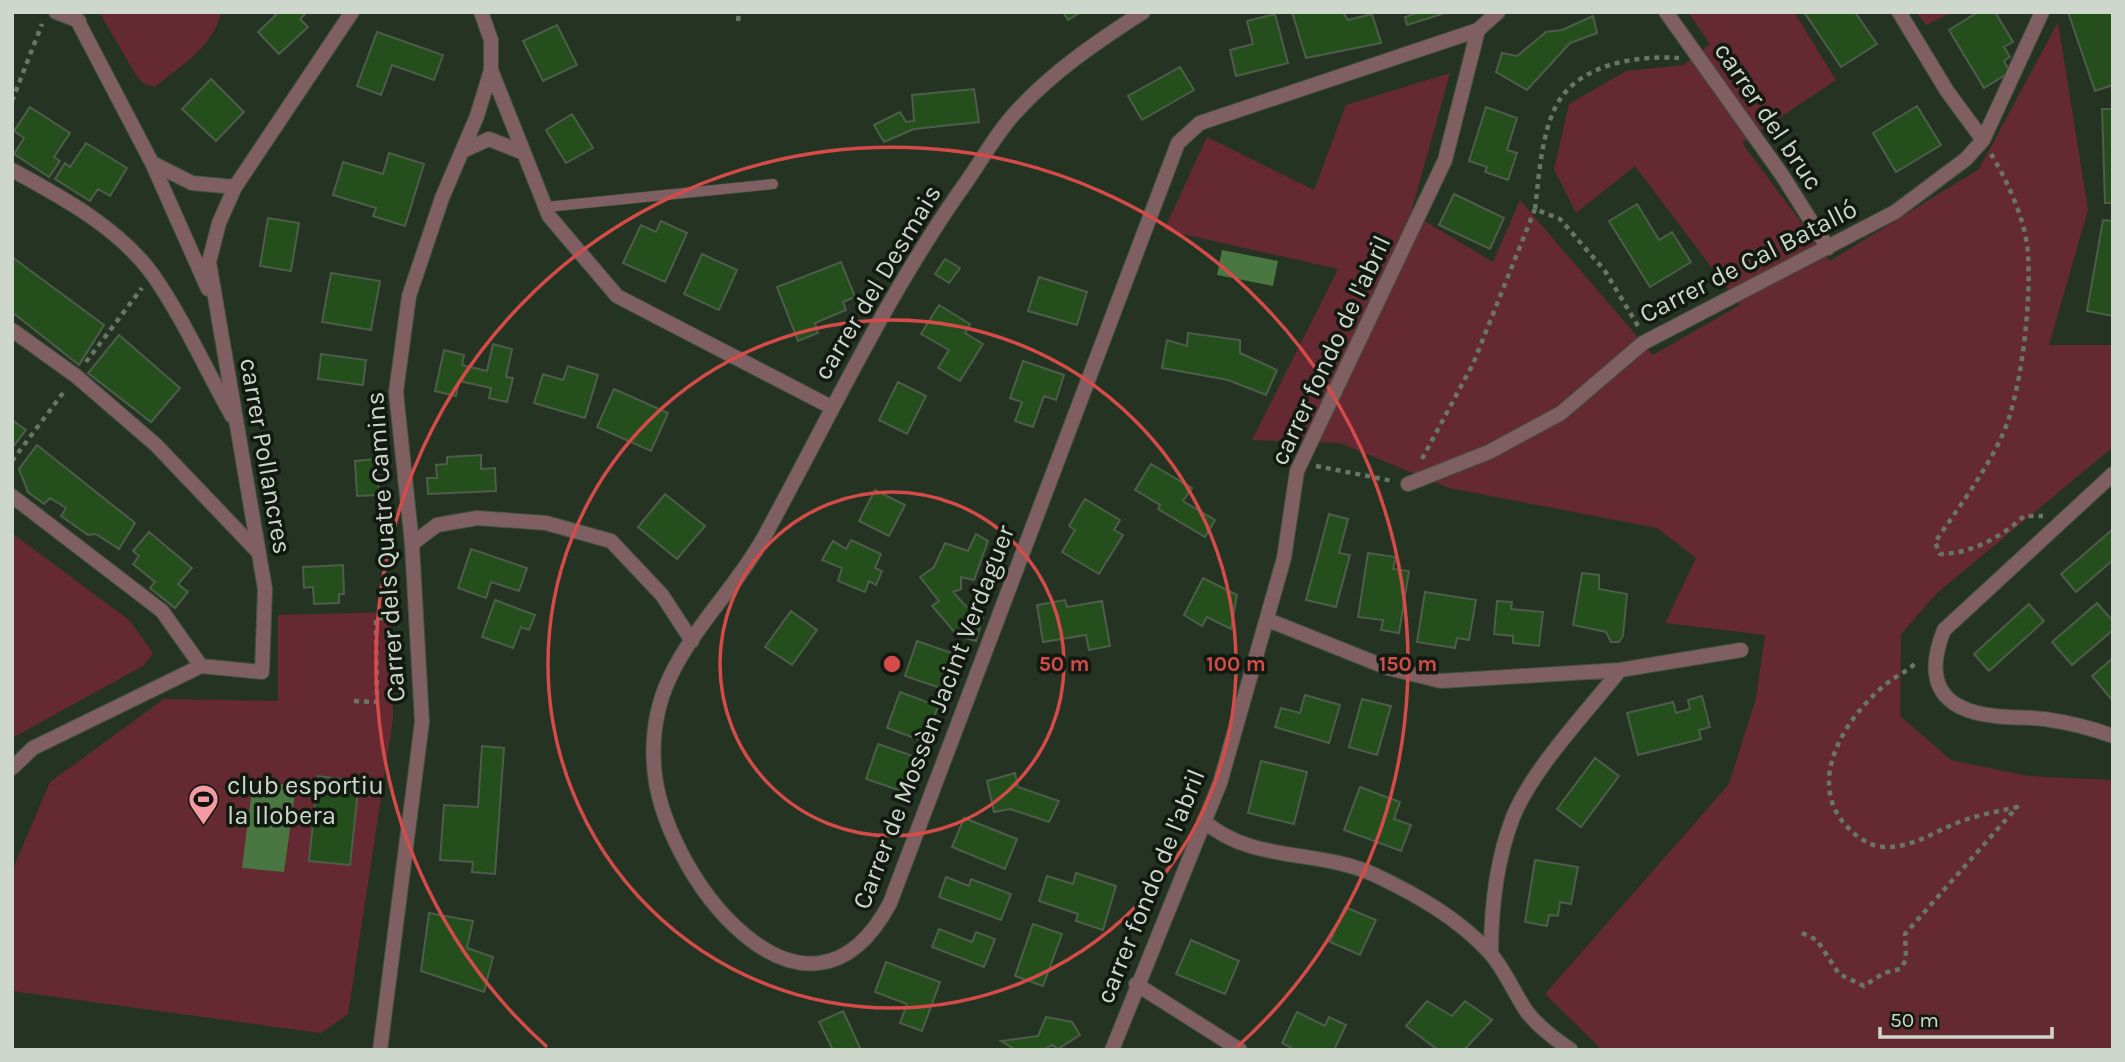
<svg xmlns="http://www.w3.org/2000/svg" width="2125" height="1062" font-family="Karla,sans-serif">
	<rect width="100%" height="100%" fill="#243322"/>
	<!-- green -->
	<path fill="#652a31" d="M99,12H221C213,48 181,65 155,87L143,83L136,75Z
		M1688,12H1794L1836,80L1742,143L1830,261L1979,169L2058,22L2088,210L2049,345H2113V447L1936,594L1901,634L1900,716L1951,760L2028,776L2113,780V1050L1601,1049L1545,994L1729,784L1756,698L1765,635L1665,623L1696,558L1657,528L1449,488L1340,443L1252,440L1338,269L1164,230L1207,137L1314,190L1346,105L1450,73L1411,213L1493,262L1520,200L1653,355L1740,305L1635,166L1576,213L1554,169L1569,104L1626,71L1684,65L1710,44Z
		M1916,12H1952L1926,25Z
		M12,533L129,620L153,653L143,666L12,738Z
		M391,612L393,719L348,1014L321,1033L12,991V871L50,782L164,699L278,701V615Z"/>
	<!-- water -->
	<path fill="#4a7641" d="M1222,250L1278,261L1273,286L1217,275Z
		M253,781L296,786L284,872L242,868Z"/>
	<!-- building -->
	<path fill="#244f1c" stroke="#4d5d4a" stroke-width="2" d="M273,12H307L300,19L308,27L279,54L258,32L276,15Z
		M1063,12H1081L1068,20Z
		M1292,12H1343L1348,20L1372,14L1381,43L1306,58Z
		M1448,12L1407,25L1405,17L1420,12Z
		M1804,12H1855L1877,44L1841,67Z
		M1978,12H1995L2013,42L2004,47L2010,57L2004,61L2010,72L1984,88L1949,30Z
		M2068,12H2113V85L2095,91Z
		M1275,14L1288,63L1236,76L1230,50L1253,44L1247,21Z
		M1593,16L1597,33L1570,43L1527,90L1496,72L1502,53L1517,56L1546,32L1562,30Z
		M557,25L577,65L543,81L523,41Z
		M377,32L443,55L434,80L392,65L381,95L357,86Z
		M1180,67L1194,90L1142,120L1128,96Z
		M211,79L244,112L216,141L182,109Z
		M974,89L979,122L914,129L884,142L874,125L900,112L906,122L914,121L912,95Z
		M1917,106L1941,145L1896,172L1873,133Z
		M30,107L70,133L54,157L60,161L49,177L14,154L24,138L14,131Z
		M1486,107L1517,118L1507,150L1517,153L1508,180L1485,172L1487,167L1469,161Z
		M2102,109H2113V203H2105Z
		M572,114L593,148L566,163L546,130Z
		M86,143L127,168L110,196L98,189L90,201L55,179L65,163L70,167Z
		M389,153L424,164L405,226L373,216L376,208L333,195L343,162L383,174Z
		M1454,194L1504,218L1490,249L1439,225Z
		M1637,204L1659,240L1672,232L1691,262L1650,287L1609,221Z
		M268,218L299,223L291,271L260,266Z
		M2103,220L2113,221V316L2087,311Z
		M661,221L687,233L665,282L623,263L641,225L656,232Z
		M702,254L737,270L719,310L684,294Z
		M12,257L104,325L79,365L12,312Z
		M945,259L960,268L949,283L935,274Z
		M841,262L855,297L843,302L846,310L815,323L818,333L798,341L777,287Z
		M331,273L380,281L371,330L322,322Z
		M1039,277L1087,292L1077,325L1028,311Z
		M939,305L970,324L965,333L983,344L960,381L938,368L949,350L921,334Z
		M1188,333L1240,340V353L1277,370L1266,395L1228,380L1162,368L1167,340L1187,346Z
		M119,335L180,388L151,422L88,373Z
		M493,344L512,349L506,377L513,378L507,402L489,398L491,388L459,381L456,396L435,391L444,350L464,355L462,365L487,371Z
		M321,354L366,360L363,385L318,379Z
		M1023,361L1064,375L1056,400L1044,396L1033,427L1015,421L1022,402L1010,398Z
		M568,366L598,375L585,418L534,403L543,374L563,380Z
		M898,382L926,396L907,434L879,420Z
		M614,389L668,413L651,451L597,427Z
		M12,420L26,430L12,448Z
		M37,445L135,523L119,549L96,534L88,535L61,516L66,508L50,498L44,504L28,492L19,469Z
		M481,455V469L495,468L496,491L428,494L427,478H437L436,465L447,464V457Z
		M376,459L379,495L357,496L355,461Z
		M1151,464L1192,488L1183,501L1215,520L1205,537L1158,509L1160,505L1135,490Z
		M875,490L905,505L889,536L859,521Z
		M665,494L705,526L677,559L638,527Z
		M1085,499L1120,520L1114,530L1123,535L1099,574L1062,552L1075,530L1069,526Z
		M1329,514L1348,519L1339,553L1350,555L1336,607L1306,600Z
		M2113,529V560L2076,592L2061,574Z
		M149,532L192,568L178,584L188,592L175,608L150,588L155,582L133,564L139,556L133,551Z
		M976,534L988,541L974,580L961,577V589L953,592L971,612L983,617L976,641L958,636L932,606L939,601L920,577L934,567L945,543L968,551Z
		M851,540L881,554L875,568L882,571L876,585L869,581L865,592L838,581L842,568L822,560L833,541L846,549Z
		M471,549L527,568L519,591L491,582L486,598L458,588Z
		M1368,553L1396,557L1393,569L1409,571L1399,633L1381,630L1383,620L1358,617Z
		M343,565L344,594H339V603L314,604L313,587L304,588L303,567Z
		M1582,573L1599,575V589L1627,594L1623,636L1619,642H1611L1606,632L1573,625Z
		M1203,578L1237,595L1231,629L1207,617L1202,626L1184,615Z
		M1425,592L1476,600L1469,640L1457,638L1455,648L1417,642Z
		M495,600L535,615L529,630L521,627L513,648L482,637Z
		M1065,600L1067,607L1102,601L1110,646L1089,650L1086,635L1043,642L1037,605Z
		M1497,601L1512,602L1511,609L1543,612L1539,646L1513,643V636L1494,634Z
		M2097,603L2113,621V630L2072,665L2052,642Z
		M2029,604L2044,621L1989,671L1974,654Z
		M791,611L817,630L792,665L765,647Z
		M917,641L955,654L943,689L905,676Z
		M2113,658V699L2112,700L2092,676Z
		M900,692L938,706L925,742L887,728Z
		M1305,695L1340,705L1329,743L1275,727L1281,708L1300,713Z
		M1702,696L1710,727L1699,730L1701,739L1638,755L1627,713L1673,702L1676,713L1690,709L1688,700Z
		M1362,699L1391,706L1377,755L1349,747Z
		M878,744L919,758L907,793L866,779Z
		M482,746L504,748L495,874L472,872L473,862L440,860L444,805L478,807Z
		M1595,758L1619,776L1581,827L1557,809Z
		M1261,761L1307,772L1294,824L1248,813Z
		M1015,773L1018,787L1059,801L1049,822L1010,809L994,812L987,781Z
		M318,776L359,781L350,865L309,861Z
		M1360,787L1400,802L1394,819L1411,825L1401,851L1344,830Z
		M964,818L1017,839L1005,869L952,847Z
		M1535,860L1578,867L1571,904L1560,902L1558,916L1549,915L1547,926L1525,922Z
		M1076,873L1116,886L1103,930L1076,921L1078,914L1039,901L1047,876L1073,884Z
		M946,877L969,886L971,879L1011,894L1001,920L939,897Z
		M1345,907L1376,920L1360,955L1330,942Z
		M429,913L473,921L467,948L493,957L484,992L421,971Z
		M1033,924L1062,934L1043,986L1015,976Z
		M939,929L972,942L976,932L995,939L984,967L932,947Z
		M1191,940L1239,961L1225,994L1176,974Z
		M886,962L940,982L922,1031L900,1023L907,1004L875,992Z
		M1427,1001L1452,1016L1465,1001L1492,1020L1464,1050H1438L1406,1026Z
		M843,1011L861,1050H833L819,1022Z
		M1297,1012L1325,1026L1329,1017L1346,1025L1334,1050H1295L1282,1043Z
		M1046,1017L1072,1022L1080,1035L1058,1049L1052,1045L1043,1050H1016L1001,1041L1038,1036Z"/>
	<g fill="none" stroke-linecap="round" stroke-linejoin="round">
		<defs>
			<path id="lane" d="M546,207L773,184"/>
			<path id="street" d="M56,12L79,21
				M73,12L152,163L208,289
				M1143,12C1098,41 1052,72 1016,112C997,132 983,158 967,181C887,293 830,417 764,537C737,586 694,626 670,677C657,704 652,735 654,765C660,872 806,1061 890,903L1178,143L1200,123L1478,30L1498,12
				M1666,12L1782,175L1828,248
				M1899,12L1947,91L1983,140
				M491,70L549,216L617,296L831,407
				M462,151L489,139L524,153
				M152,163L192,183L235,187
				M12,170C62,197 119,228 153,275C183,318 206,370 232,416
				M12,330L76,376L156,445L258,552
				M2113,474L1944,630C1924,680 1939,710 1995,716C2011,718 2028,717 2044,719C2066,722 2091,728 2113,736
				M1408,484L1489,452L1561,413L1643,343L1895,212L1966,159L1983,140L2042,12
				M12,496L162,611L201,666
				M412,544L437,525L477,518L546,523L611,541L662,595L692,641
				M1268,620L1388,668L1441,681L1620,670C1587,712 1533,768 1513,817C1496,861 1491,907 1491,954
				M1620,670L1741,650
				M12,768L33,748L201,666L262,672L265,589L209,262L219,223L235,187L352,12
				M1204,821C1251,863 1320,849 1375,875C1417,895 1458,918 1490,953C1505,970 1514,993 1527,1012C1538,1026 1556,1040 1571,1050
				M1136,984L1240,1050
				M380,1050L422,722L412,544L396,392L409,296L442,198L477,116L491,70V40L481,12
				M1112,1050L1220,783L1284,558L1297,471L1445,160L1478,30"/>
		</defs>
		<!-- lane casing -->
		<use href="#lane" stroke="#435141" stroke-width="11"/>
		<!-- street casing -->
		<use href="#street" stroke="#435141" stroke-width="16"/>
		<!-- path -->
		<path stroke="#697667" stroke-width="4.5" stroke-dasharray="5 5" stroke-linecap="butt" d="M738,21L739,12
			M12,101L42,24
			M1991,154C2008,182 2026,221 2028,254C2031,301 2023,373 2009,418C1996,458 1959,507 1935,542L1940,554C1970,554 2002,537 2024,516H2043
			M1638,326L1605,271L1560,219L1535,209C1539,176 1541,138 1555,108C1576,64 1636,55 1679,58
			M86,362L142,288
			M1422,459L1473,364L1535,209
			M12,461L66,389
			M1316,466L1393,481
			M354,701L377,702L376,618H399
			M1802,933L1817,940L1839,974L1864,986L1884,973L1900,969L1906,960L1905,934L2017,807C2000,811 1982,814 1965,820C1937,829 1915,848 1884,847C1866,846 1850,832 1840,818C1808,771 1852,710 1891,680C1900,674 1910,670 1917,661"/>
		<!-- lane -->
		<use href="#lane" stroke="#7f5f61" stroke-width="10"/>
		<!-- street -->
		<use href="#street" stroke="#7f5f61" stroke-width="14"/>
	</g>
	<!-- distance rings -->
	<g fill="none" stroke="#d44b49" stroke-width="3.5">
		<circle cx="892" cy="664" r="172"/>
		<circle cx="892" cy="664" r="344"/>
		<path d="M547 1047A516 516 0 1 1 1237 1047"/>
	</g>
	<!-- icons -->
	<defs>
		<symbol id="stadium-pin" viewBox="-11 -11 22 30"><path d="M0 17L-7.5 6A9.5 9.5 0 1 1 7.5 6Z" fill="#f49aa2" stroke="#121911"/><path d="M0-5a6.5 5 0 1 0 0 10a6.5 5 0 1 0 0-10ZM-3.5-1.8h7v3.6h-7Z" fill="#111"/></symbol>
	</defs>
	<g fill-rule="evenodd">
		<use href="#stadium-pin" x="186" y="782" width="35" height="47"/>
	</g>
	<g text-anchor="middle" stroke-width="7" stroke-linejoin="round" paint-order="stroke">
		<!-- street labels -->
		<g font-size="26" fill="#ced7cc" stroke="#121911">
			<text transform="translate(1769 116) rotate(56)" y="9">carrer del bruc</text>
			<text transform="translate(1748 261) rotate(-27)" y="9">Carrer de Cal Batalló</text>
			<text transform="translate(877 282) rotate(-59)" y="9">carrer del Desmais</text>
			<text transform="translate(1330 350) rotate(-65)" y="9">carrer fondo de l'abril</text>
			<text transform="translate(266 456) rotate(80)" y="9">carrer Pollancres</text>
			<text transform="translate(385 547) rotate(-94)" y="9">Carrer dels Quatre Camins</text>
			<text transform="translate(933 717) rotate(-69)" y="9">Carrer de Mossèn Jacint Verdaguer</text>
			<text transform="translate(1150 886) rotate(-68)" y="9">carrer fondo de l'abril</text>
		</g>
		<!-- poi labels -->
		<g font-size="26" fill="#ced7cc" stroke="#121911" text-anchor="start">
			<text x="227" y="794">club esportiu<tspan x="227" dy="30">la llobera</tspan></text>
		</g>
	</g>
	<circle cx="892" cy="664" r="10" fill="#d44b49" stroke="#121911" stroke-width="3.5"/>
	<g font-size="21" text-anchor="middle" font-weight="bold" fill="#d44b49" stroke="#121911" stroke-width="7" stroke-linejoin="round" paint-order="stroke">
		<text x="1064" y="671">50 m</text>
		<text x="1236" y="671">100 m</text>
		<text x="1408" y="671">150 m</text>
	</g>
	<!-- border -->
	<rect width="2125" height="1062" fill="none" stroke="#ced7cc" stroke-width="28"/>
	<!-- scale -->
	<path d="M1880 1027v10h172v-10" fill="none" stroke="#ced7cc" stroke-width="3.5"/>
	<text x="1890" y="1027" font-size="21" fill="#ced7cc" stroke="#121911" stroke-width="5" paint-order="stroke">50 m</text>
</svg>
